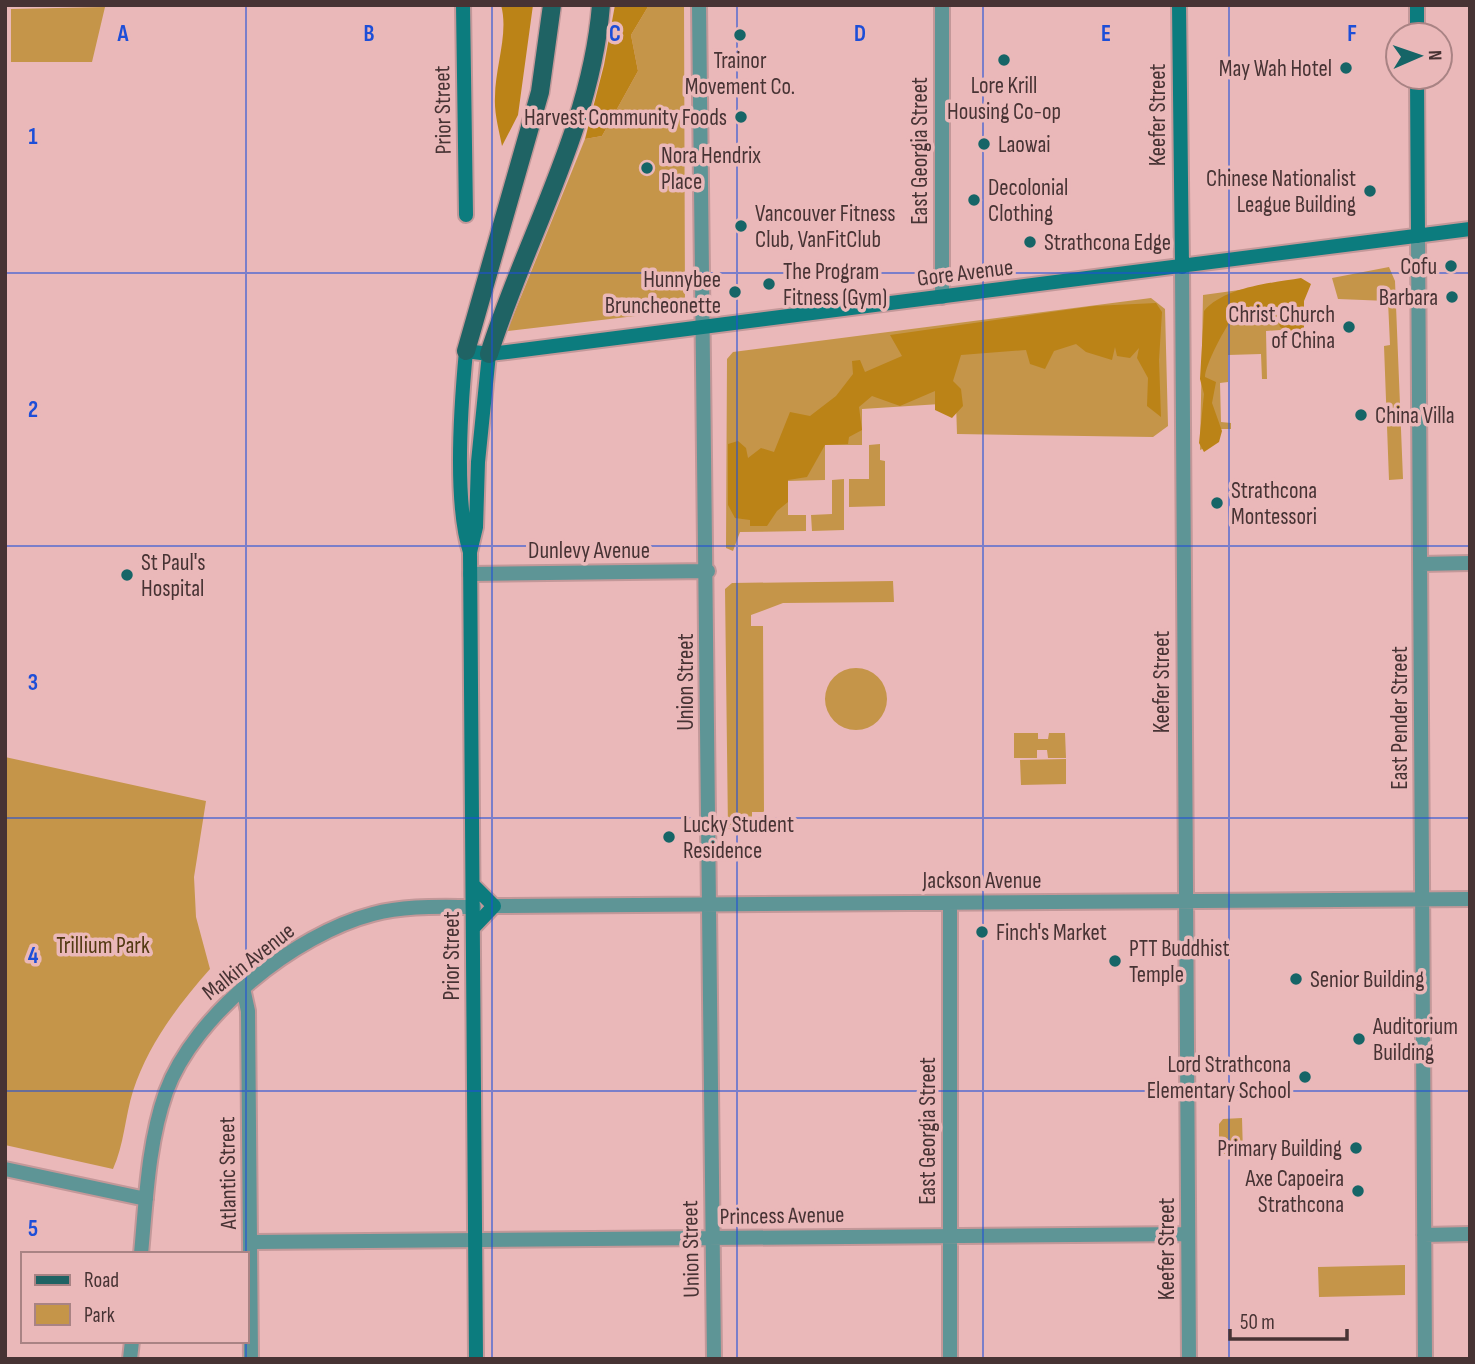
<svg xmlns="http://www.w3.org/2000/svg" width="1475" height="1364" font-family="'Sofia Sans Condensed',sans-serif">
	<rect width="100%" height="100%" fill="#eab8b9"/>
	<!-- green -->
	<path fill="#c59549" d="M649,5H684L685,305L678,311L507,331L585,139L602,136L638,71L631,35Z
		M105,7L92,62H11V9Z
		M1389,267L1395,281L1403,479L1389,480L1384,346L1390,345L1388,301L1338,299L1332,278Z
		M1297,282L1295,329L1266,331L1267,379H1262L1261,354L1228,355V382L1220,383L1221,422L1231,423V429H1209L1207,447L1200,450L1203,295Z
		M1151,298L1165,309L1168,426L1153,437L957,434L956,403L862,409V445H825V480L788,481V515H806V531L740,532L733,551L726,548L727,359L733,352Z
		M880,444V460L885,461V506L849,507V479H869V445Z
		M844,479V530L812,531L811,515L832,514V480Z
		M893,581L894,602L783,603L751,615V626H763L764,812H752V828L728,829L725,589L732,583Z
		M825 699a31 31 0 1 1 62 0a31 31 0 1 1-62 0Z
		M1014,733H1038V739H1048L1049,733H1065L1066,758H1048L1047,750H1037V758H1014Z
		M5,757L206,801L194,877L196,917L210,969C178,1005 148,1045 133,1091C125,1117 124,1145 113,1169L5,1145Z
		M1066,759V784L1021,785L1020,760Z
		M1242,1118L1243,1154H1219V1124L1223,1119Z
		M1405,1265V1295L1319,1297L1318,1267Z"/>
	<!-- forest -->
	<path fill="#bb8317" d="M501,5H533L518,115L502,146C499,130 494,113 495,97C495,67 509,33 501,5Z
		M615,5H649L631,35L638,71L602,136L585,139L604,65Z
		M1301,278L1311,284L1304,301V331L1298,336L1280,327L1275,309L1262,314L1235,315C1226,325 1205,365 1205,377L1216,382L1212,403L1222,431L1219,442L1204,452L1199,443L1204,394L1200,379L1204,311C1224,287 1271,283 1301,278Z
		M1156,303L1162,312L1159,360L1161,417L1147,406L1148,378L1137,358L1139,348L1130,358L1117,356L1115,347L1112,360L1086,352L1076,344L1054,351L1045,369L1030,364L1026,350L961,355L953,381L961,389L963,406L952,418L935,410V391L900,406L872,396L859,407L862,430L849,437L848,444L825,445L807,477L788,480V502L777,511L767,526H750V520L735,518L728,505V444L738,441L746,448L748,458L761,448L774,452L790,412L810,416L836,396L853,374L852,361L860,360L865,372L902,356L890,335L1094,306Z"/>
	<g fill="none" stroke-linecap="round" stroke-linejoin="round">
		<defs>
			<path id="street" d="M699,5L714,1359
				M1418,236L1425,1359
				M1182,267L1189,1359
				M942,297V5
				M1421,564L1470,563
				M470,574L708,571
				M494,906L1470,899
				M243,988L248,1011L251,1359
				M5,1169L146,1199
				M1424,1235L1470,1234
				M251,1242L1188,1234
				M141,1254C146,1200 148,1143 166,1092C194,1015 295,934 373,914C406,905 441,907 474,907
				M130,1359L132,1341
				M950,1359V903"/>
			<path id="secondary" d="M463,5L466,215
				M1179,5L1182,267
				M1417,5V35
				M1417,77L1418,236
				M470,552C454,503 461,404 466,351L489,354L507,352L1470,229
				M474,886L494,906L474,927
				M476,1359L470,552L476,527L478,462L489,354"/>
			<path id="primary" d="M466,351L540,92L552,5
				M489,354C526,237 591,129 601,5"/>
		</defs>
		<!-- street casing -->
		<use href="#street" stroke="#c39899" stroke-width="18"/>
		<!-- secondary casing -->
		<use href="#secondary" stroke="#c39899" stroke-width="18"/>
		<!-- primary casing -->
		<use href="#primary" stroke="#c39899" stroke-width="21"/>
		<!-- street -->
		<use href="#street" stroke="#5e9596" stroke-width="14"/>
		<!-- secondary -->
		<use href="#secondary" stroke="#0c7c7e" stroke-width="14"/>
		<!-- primary -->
		<use href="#primary" stroke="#1f6364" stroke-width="18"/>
	</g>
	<!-- grid -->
	<path fill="none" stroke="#1d4ed8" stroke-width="2" stroke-opacity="0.55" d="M246,5V1254M492,5V1359M737,5V1359M983,5V1359M1229,5V1359M5,273H1470M5,546H1470M5,818H1470M5,1091H1470M246,1341V1359"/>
	<!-- markers -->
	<g fill="#166567" stroke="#eab8b9" stroke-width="2.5">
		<circle cx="740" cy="35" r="7"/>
		<circle cx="1004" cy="60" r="7"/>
		<circle cx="1346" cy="68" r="7"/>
		<circle cx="741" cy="117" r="7"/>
		<circle cx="984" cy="144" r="7"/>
		<circle cx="647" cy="168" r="7"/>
		<circle cx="1370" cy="191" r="7"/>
		<circle cx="974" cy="200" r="7"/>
		<circle cx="741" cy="226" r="7"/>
		<circle cx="1030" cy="242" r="7"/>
		<circle cx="1451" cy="266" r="7"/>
		<circle cx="769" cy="284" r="7"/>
		<circle cx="735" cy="292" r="7"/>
		<circle cx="1452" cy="297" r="7"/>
		<circle cx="1349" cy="327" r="7"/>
		<circle cx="1361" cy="415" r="7"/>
		<circle cx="1217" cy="503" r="7"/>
		<circle cx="127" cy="575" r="7"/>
		<circle cx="669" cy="837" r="7"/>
		<circle cx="982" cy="932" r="7"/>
		<circle cx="1115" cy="961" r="7"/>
		<circle cx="1296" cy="979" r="7"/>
		<circle cx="1359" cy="1039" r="7"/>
		<circle cx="1305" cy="1077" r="7"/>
		<circle cx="1356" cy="1148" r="7"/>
		<circle cx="1358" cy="1191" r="7"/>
	</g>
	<g text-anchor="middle" stroke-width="7" stroke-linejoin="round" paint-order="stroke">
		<!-- poi labels -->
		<g font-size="23" fill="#473334" stroke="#eab8b9" text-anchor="start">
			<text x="740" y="68" text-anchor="middle">Trainor<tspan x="740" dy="26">Movement Co.</tspan></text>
			<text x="1332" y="76" text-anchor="end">May Wah Hotel</text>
			<text x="1004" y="93" text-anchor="middle">Lore Krill<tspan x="1004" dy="26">Housing Co-op</tspan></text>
			<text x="727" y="125" text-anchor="end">Harvest Community Foods</text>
			<text x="998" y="152">Laowai</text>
			<text x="661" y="163">Nora Hendrix<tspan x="661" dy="26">Place</tspan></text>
			<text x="1356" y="186" text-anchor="end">Chinese Nationalist<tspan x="1356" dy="26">League Building</tspan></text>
			<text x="988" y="195">Decolonial<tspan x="988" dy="26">Clothing</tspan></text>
			<text x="755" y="221">Vancouver Fitness<tspan x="755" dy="26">Club, VanFitClub</tspan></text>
			<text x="1044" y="250">Strathcona Edge</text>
			<text x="1437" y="274" text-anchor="end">Cofu</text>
			<text x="783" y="279">The Program<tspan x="783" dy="26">Fitness (Gym)</tspan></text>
			<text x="721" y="287" text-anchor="end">Hunnybee<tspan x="721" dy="26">Bruncheonette</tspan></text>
			<text x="1438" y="305" text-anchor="end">Barbara</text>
			<text x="1335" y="322" text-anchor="end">Christ Church<tspan x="1335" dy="26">of China</tspan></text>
			<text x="1375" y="423">China Villa</text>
			<text x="1231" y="498">Strathcona<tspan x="1231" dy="26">Montessori</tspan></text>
			<text x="141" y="570">St Paul's<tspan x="141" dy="26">Hospital</tspan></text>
			<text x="683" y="832">Lucky Student<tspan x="683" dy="26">Residence</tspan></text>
			<text x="996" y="940">Finch's Market</text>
			<text x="1129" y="956">PTT Buddhist<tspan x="1129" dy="26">Temple</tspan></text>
			<text x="1310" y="987">Senior Building</text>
			<text x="1373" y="1034">Auditorium<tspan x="1373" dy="26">Building</tspan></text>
			<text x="1291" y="1072" text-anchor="end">Lord Strathcona<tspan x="1291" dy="26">Elementary School</tspan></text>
			<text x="1342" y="1156" text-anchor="end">Primary Building</text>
			<text x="1344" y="1186" text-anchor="end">Axe Capoeira<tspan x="1344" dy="26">Strathcona</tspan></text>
		</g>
		<!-- street labels -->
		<g font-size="23" fill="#473334" stroke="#eab8b9">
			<text transform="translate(442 110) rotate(-91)" y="8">Prior Street</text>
			<text transform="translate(1157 115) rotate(-90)" y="8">Keefer Street</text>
			<text transform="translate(919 151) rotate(-90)" y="8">East Georgia Street</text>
			<text transform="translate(965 272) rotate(-7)" y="8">Gore Avenue</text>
			<text x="589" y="558">Dunlevy Avenue</text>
			<text transform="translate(685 682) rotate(-90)" y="8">Union Street</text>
			<text transform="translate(1161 682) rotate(-90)" y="8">Keefer Street</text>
			<text transform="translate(1399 718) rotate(-90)" y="8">East Pender Street</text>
			<text x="982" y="888">Jackson Avenue</text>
			<text transform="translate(451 956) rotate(-90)" y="8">Prior Street</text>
			<text transform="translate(248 961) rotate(-38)" y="8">Malkin Avenue</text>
			<text transform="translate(927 1131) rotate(-90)" y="8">East Georgia Street</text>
			<text transform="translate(227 1173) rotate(-91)" y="8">Atlantic Street</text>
			<text transform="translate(782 1215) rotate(-1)" y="8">Princess Avenue</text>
			<text transform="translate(690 1249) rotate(-91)" y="8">Union Street</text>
			<text transform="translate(1166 1249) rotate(-90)" y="8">Keefer Street</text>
		</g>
		<!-- park labels -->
		<g font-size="23" fill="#513911" stroke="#eab8b9">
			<text x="103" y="953">Trillium Park</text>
		</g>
	</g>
	<g font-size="23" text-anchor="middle" font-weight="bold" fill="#1d4ed8" stroke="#eab8b9" stroke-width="7" stroke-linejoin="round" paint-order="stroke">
		<text x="123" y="41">A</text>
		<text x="369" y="41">B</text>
		<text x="615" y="41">C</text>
		<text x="860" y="41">D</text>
		<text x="1106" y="41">E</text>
		<text x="1352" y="41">F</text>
		<text x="33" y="144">1</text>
		<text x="33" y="417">2</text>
		<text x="33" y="690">3</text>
		<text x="33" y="963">4</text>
		<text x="33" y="1236">5</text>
	</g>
	<!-- border -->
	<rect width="1475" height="1364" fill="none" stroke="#473334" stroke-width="14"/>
	<!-- legend -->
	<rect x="21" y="1252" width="228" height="91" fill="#eab8b9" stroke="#a98384" stroke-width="2"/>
	<rect x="35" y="1275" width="35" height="10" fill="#1f6364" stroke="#a98384" stroke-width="2"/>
	<text x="84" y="1287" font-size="21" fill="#473334">Road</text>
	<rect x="35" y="1304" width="35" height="21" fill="#c59549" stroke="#a98384" stroke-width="2"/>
	<text x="84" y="1322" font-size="21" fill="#473334">Park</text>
	<!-- north arrow -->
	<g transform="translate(1419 56) rotate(88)"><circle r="33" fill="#eab8b9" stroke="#a98384" stroke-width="2"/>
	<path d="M0-5L12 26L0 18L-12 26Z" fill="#166567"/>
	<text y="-10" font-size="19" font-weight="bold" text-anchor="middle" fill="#473334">N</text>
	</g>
	<!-- scale -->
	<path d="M1230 1329v10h117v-10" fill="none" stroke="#473334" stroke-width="3.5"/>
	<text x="1240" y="1329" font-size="21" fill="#473334" stroke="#eab8b9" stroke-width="5" paint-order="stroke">50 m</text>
</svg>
